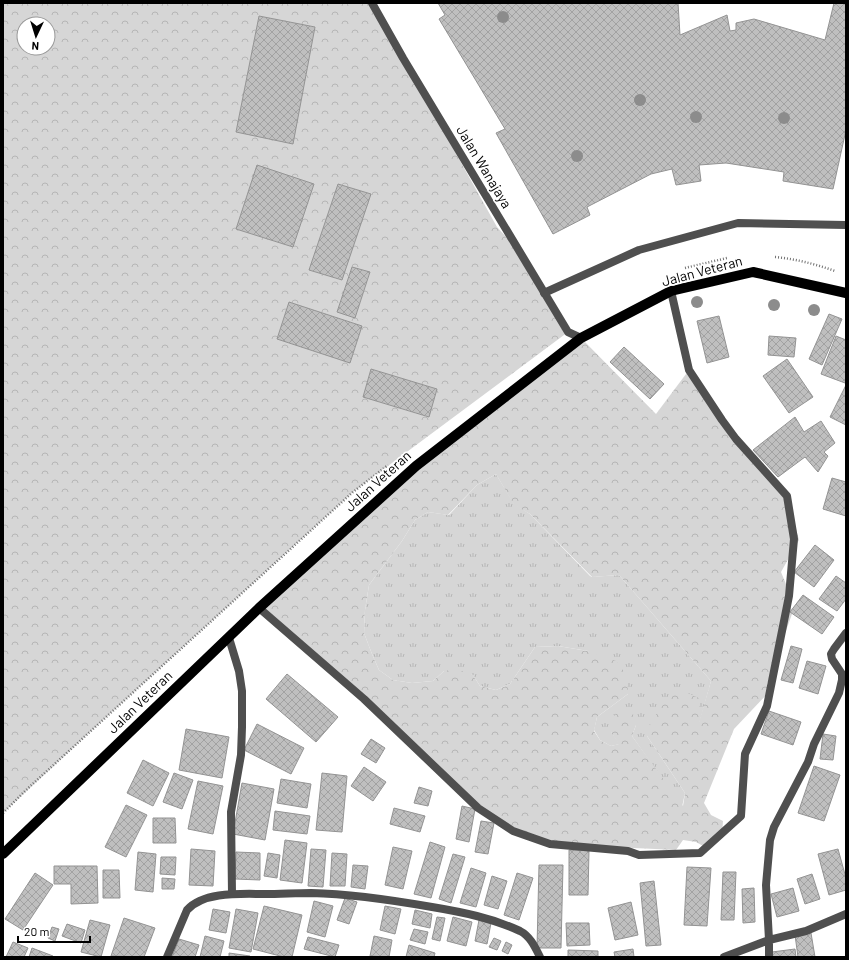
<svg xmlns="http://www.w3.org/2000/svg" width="849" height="960" font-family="Barlow,sans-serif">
	<defs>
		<pattern id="grass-tufts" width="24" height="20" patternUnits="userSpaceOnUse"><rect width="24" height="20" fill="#d6d6d6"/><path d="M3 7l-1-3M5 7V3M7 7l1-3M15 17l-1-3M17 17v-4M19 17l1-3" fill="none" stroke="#b6b6b6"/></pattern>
		<pattern id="forest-crowns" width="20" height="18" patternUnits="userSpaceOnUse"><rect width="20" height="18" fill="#d6d6d6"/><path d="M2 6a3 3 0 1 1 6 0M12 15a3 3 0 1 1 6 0" fill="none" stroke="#b6b6b6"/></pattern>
		<pattern id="building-cross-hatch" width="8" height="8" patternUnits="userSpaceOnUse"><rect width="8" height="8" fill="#bfbfbf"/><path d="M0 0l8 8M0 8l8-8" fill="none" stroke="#a2a2a2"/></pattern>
	</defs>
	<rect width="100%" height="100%" fill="#fff"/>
	<path fill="url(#grass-tufts)" d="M496,474L514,504L530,514L591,577L619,575L711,681L699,724L647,736L685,793L682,807L632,736L636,725L611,732L620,744L611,746L600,740L594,730L597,717L628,694L588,651L558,646L535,647L510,684L496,690L480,686L473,675L444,671L433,681L412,683L393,680L379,670L372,654L364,633L365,610L369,585L402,541L415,520L428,512L449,515L477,485Z"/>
	<path fill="url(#forest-crowns)" fill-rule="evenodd" d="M3,3H372L497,227L519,251L568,332L353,492L90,732L3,813ZM259,16L315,27L293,143L236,132ZM24,24H48V48H24ZM257,166L314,184L293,247L236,229ZM338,184L371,194L341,280L309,270ZM352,267L370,273L355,318L337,312ZM289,302L362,326L350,363L277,339ZM371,369L437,389L428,417L363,397Z
		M581,338L656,414L689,370L733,435L787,496L799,540L781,572L788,589L792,614L767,684L770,691L734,729L704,803L711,815L723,821L722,834L703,846L696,842L683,840L676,850L550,844L513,831L478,808L259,608L419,463ZM496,474L514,505L530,514L592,577L619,575L711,681L699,722V698L687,693L673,690L651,722L647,736L685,793L683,806L632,736L636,725L633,714L625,711L616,713C605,730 610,730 619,744L611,746L600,740L594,731L597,717L628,694L627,675L616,661L588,651L558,646L535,647L510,684L496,690L480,686L473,675L457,669L444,671L433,681L412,683L393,680L379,670L372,654L364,633L365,610L369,585L402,541L415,520L428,512L448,515L477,485Z"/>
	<path fill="url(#building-cross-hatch)" stroke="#939393" d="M438,3H678L680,35L727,15L730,31L736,30V23L754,19L825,40L834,3H846V130L833,189L783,181L784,172L726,163L699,165L701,181L676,185L672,169L651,174L587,207L590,215L553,234L496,133L505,129L439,19L445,15Z
		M259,16L315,27L293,144L236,132Z
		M257,165L314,184L293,247L236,229Z
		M338,184L371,194L342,280L309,270Z
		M352,267L370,272L355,318L337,312Z
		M289,302L362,326L350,363L277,339Z
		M829,314L842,319L822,365L809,359Z
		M719,316L729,357L707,363L697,321Z
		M769,336L796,338L794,357L768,355Z
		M836,336L846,340V379L845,383L821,374Z
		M624,347L664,384L650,399L610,362Z
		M787,359L813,397L789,413L763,376Z
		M371,369L437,389L429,417L363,397Z
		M846,385V425L830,417Z
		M795,417L804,432L821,421L835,443L824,452L828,456L818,472L805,457L778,477L753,450Z
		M832,478L846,482V516L823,509Z
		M815,545L834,560L814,587L794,572Z
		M836,576L846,583V599L837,611L819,599Z
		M803,595L834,617L822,634L790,612Z
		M791,646L802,649L793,683L781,680Z
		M807,661L826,666L818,694L799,688Z
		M287,674L338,717L316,742L266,699Z
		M769,711L801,722L793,745L761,734Z
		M257,724L304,748L291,774L244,750Z
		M186,729L229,737L222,778L179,770Z
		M823,734L836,736L833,760L820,759Z
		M371,739L385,748L376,763L361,754Z
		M143,760L169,773L153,806L127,793Z
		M814,766L840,775L824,821L798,813Z
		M364,767L386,782L373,801L351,786Z
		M174,773L193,780L182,809L163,802Z
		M322,773L347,776L342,832L316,830Z
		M281,779L311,784L307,808L277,803Z
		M198,781L223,786L213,834L188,829Z
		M242,783L274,789L265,840L233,834Z
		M419,787L432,791L428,806L414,803Z
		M126,805L147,815L126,857L105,847Z
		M462,806L475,809L469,842L456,839Z
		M394,808L425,816L420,832L390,824Z
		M275,811L310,816L307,834L273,830Z
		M153,818H175L176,843H153Z
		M481,821L494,823L488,854L475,852Z
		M285,840L307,843L302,883L280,880Z
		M430,842L445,847L431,898L414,894Z
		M393,847L412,851L403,889L385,885Z
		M191,849L215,851L213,886L189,885Z
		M311,849L326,850L323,887L308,886Z
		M838,849L846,878V890L829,895L818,854Z
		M569,850H589L588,895H569Z
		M138,852L156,854L153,892L135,890Z
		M236,852L260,853V880L235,879Z
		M268,853L280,855L277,878L264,876Z
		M332,853L347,854L345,886H330Z
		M453,854L465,857L451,903L439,899Z
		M161,857H176L175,875L160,874Z
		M353,865L368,866L365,889L351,887Z
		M539,865H563L561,948H537Z
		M54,866H97L98,903L71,904V884H54Z
		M687,867L711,868L707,926L684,925Z
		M471,868L486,873L476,907L460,903Z
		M103,870H119L120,898H103Z
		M723,872H736L734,920H721Z
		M35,873L53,885L23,930L5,919Z
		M517,873L533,878L519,920L504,915Z
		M812,874L820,899L805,904L797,879Z
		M492,876L507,881L498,909L484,905Z
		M162,878L175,879L174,889H162Z
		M654,881L661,945L646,946L640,883Z
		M754,888L755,922L743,923L742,889Z
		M793,888L799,911L777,917L771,894Z
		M345,898L357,902L349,924L337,920Z
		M314,901L333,906L325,937L307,932Z
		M631,902L638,935L615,940L608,908Z
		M264,906L302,915L292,957H284L253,949Z
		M385,906L401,909L395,934L380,930Z
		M213,909L230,912L226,933L209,930Z
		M236,909L258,913L251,952L229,948Z
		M415,910L432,914L430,928L412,924Z
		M437,917L445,918L440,941L432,939Z
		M453,917L472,922L466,946L447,941Z
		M124,918L155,928L144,957L111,956Z
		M90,920L110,925L101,957L81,952Z
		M479,920L491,923L487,944L475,941Z
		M566,923H589L590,945L567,946Z
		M67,924L85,930L81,943L62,936Z
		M52,927L59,929L55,941L48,938Z
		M414,929L428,932L425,944L410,940Z
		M811,933L815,957H798L795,935Z
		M205,936L224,941L220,957H200Z
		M374,936L392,940L389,957L370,956Z
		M308,937L339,945L335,957L304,949Z
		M494,938L501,941L497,950L489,947Z
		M179,939L199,945L195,957H172Z
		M13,942L28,948L24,957H6Z
		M506,942L512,945L508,954L502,951Z
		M409,945L435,953L434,957H406Z
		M32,948L53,956V957H29Z
		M633,949L634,957H615L614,952Z
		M795,949L796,957H773L772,952Z
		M568,950L598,951V957H568Z
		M229,953L250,956V957H229Z"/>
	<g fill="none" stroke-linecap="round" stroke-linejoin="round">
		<path stroke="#717171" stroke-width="2.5" stroke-dasharray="1 2" stroke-linecap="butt" d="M775,257C796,259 815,264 835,271
			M685,268L727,258
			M3,813L25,791L353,492L388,465"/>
		<path stroke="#4f4f4f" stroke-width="8" d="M544,293L639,250L738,223L846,225"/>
		<path stroke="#4f4f4f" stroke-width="8" d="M372,3L403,58L568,332L581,338
			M259,608L364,699L478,808L513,831L550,844L628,851L639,855L700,853L741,816L745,754L767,706L789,596L794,539L787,496L736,439L722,420L689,370L671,291
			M229,638L239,671L242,691V727L241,755L231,812L232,894
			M167,957L187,910C204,891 242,894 265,894C280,894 296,893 311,893C352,894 392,900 432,907C462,912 492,918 520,931C530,936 535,947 540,957
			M724,957L769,940L806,931L846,914
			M769,957V940L766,885L770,840L774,827L808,762L814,744L839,693L842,680V674L832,659L831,654L834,649L846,633"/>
		<path stroke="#000" stroke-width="10" d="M3,854L259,608L416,466L581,338L671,291L753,272L846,293"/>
	</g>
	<g fill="#8c8c8c">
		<circle cx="503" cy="17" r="6"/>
		<circle cx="640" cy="100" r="6"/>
		<circle cx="696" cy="117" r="6"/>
		<circle cx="784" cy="118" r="6"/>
		<circle cx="577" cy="156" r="6"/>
		<circle cx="697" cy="302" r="6"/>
		<circle cx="774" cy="305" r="6"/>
		<circle cx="814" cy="310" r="6"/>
	</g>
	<g text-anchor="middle" stroke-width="3.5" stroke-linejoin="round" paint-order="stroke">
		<g font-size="14" fill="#000" stroke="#fff">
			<text transform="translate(484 167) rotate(59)" y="5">Jalan Wanajaya</text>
			<text transform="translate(702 271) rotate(-15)" y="5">Jalan Veteran</text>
			<text transform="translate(378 481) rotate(-42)" y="5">Jalan Veteran</text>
			<text transform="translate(140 702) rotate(-44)" y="5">Jalan Veteran</text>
		</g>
	</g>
	<rect width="849" height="960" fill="none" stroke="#000000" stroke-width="8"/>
	<g transform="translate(36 36) rotate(184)"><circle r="19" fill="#ffffff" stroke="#999999"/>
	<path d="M0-3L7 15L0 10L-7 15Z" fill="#000000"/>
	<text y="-6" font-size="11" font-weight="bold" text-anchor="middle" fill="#000000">N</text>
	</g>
	<path d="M18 936v6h72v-6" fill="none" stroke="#000000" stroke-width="2"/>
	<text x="24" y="936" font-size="12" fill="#000000" stroke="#ffffff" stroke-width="3" paint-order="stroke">20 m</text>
</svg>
